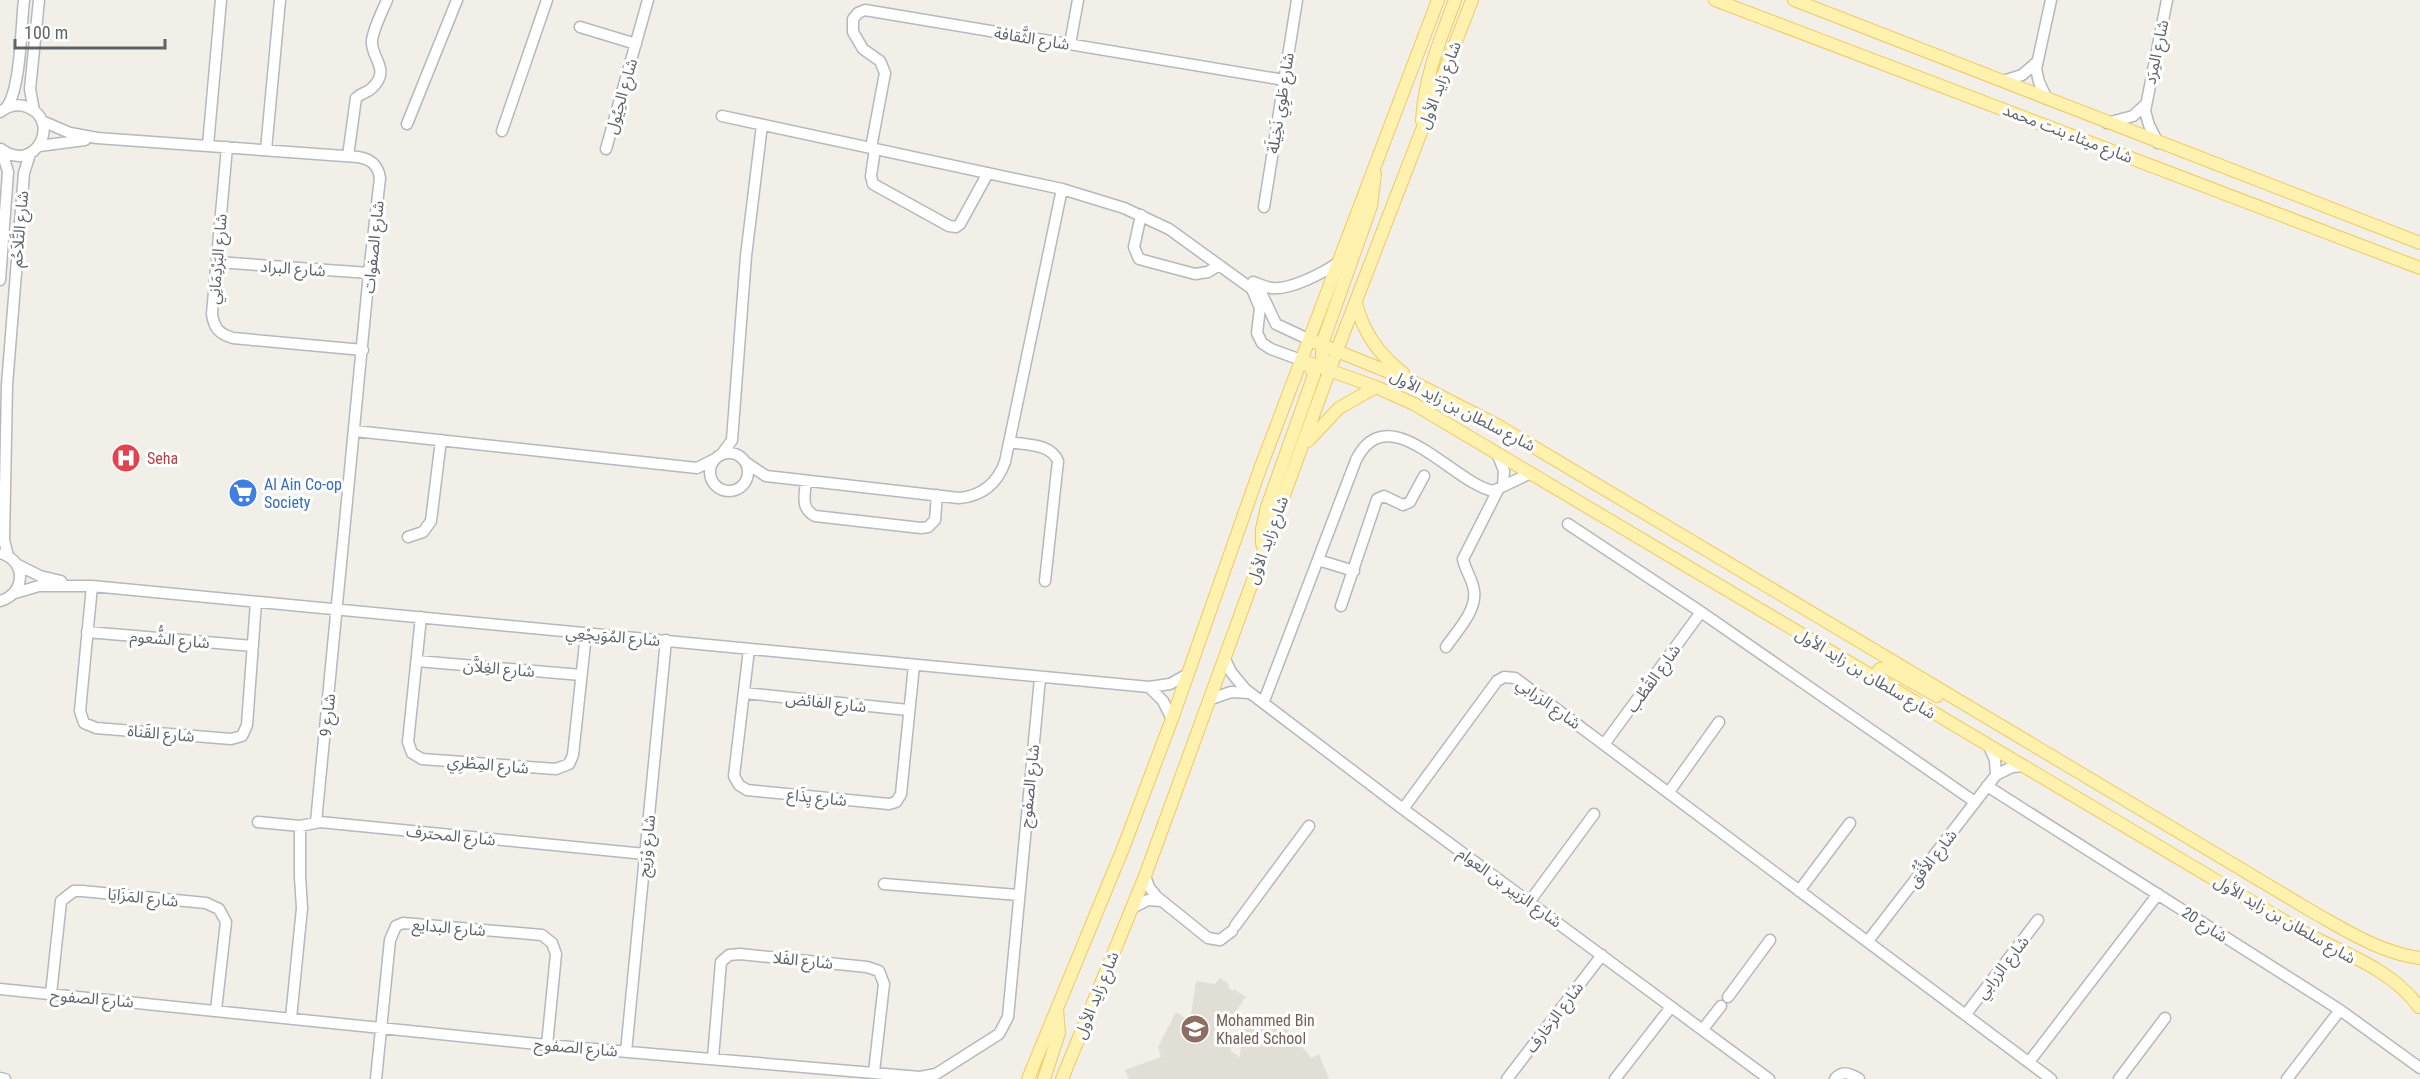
<svg xmlns="http://www.w3.org/2000/svg" width="2420" height="1079" font-family="'Roboto Condensed','Noto Sans Arabic',sans-serif">
	<rect width="100%" height="100%" fill="#f1efe8"/>
	<path fill="#e1ded6" d="M1220,978L1229,984L1228,988L1232,991L1234,989L1246,997L1219,1035L1230,1043L1231,1051L1240,1057L1243,1017L1257,1019L1262,1022L1263,1016L1275,1017L1274,1028L1281,1030L1284,1028L1296,1037L1293,1041L1305,1050L1311,1058L1319,1054L1329,1079H1129L1125,1070L1161,1057L1158,1047L1176,1012L1190,1021L1196,981L1215,984Z"/>
	<g fill="none" stroke-linecap="round" stroke-linejoin="round">
		<g stroke="#b5b8bc" stroke-width="13">
			<path id="minor" d="M580,27L636,44
				M1070,44L1078,0
				M2003,81L2022,75L2037,62
				M2047,99L2039,82L2036,69L2051,0
				M6,108C21,90 21,25 24,0
				M34,111L30,89L39,0
				M0,112C8,106 17,103 27,107C62,120 36,175 1,149
				M722,116L1062,189L1124,208L1169,229L1252,289L1260,308L1257,333L1262,343L1271,349L1301,360
				M42,121L70,133L97,138L358,157C371,159 378,165 380,178L369,273L316,822
				M2107,123L2133,116L2146,104
				M407,124L457,0
				M502,131L547,0
				M2158,143L2149,125L2145,111L2167,0
				M208,145L221,0
				M39,146L85,140
				M227,147L212,314C214,328 219,334 233,338L363,350
				M871,148L885,73L880,61L863,49L853,32V19L858,13L865,10L1284,80
				M606,149L648,0
				M875,149L871,176L873,184L949,226L956,227L960,224L988,173
				M266,150L280,0
				M348,156L356,98C361,93 367,93 372,88C392,69 370,58 372,40C374,27 382,12 387,0
				M1264,207L1297,0
				M1141,215L1134,247L1139,259L1195,274L1208,272L1219,265
				M217,262L369,273
				M0,280L8,172L2,151
				M1253,282C1259,284 1265,287 1272,288C1291,290 1323,273 1339,262
				M1260,290L1276,324L1310,340
				M355,431L697,468L715,459
				M1009,442C1026,445 1050,443 1058,461L1045,581
				M710 472a19 19 0 1 1 38 0a19 19 0 1 1-38 0Z
				M1497,453L1504,471L1503,485
				M722,454L732,440L746,256L762,125
				M745,462L766,476L959,498C982,496 997,484 1005,462L1062,189
				M806,481C805,495 800,508 815,516L921,528L928,527L935,520L937,495
				M1568,524L1701,612L1975,802
				M408,537L423,532L431,521L441,440
				M8,556L4,540L7,385L24,173L30,154
				M1318,560L1354,571
				M18,565L40,576L61,581
				M92,586L80,711L84,723L96,728L231,739L242,736L247,725L256,602
				M15,593L39,586H92L1149,687L1170,684L1188,674
				M0,601C24,595 28,563 3,554
				M1341,606L1377,499L1384,496L1403,505L1410,502L1424,476
				M421,617L408,742L412,753L422,759L556,769L569,764L573,755L586,634
				M87,632L253,646
				M1446,647C1456,632 1477,611 1474,591C1473,580 1465,570 1463,559L1498,490
				M749,649L734,776L739,785L747,790L889,804L896,802L901,794L914,665
				M1225,659L1231,672L1245,689L1403,809L1769,1079
				M417,661L581,675
				M1149,687L1163,701L1172,719
				M744,693L908,710
				M1211,699L1231,692L1249,693
				M1264,701L1356,460C1388,395 1453,483 1493,491L1531,473
				M1605,743L1701,612
				M1989,746L1995,760L1996,775
				M1987,786L2340,1010L2420,1068
				M1669,792L1719,722
				M1403,809L1497,681L1504,677L1515,678L2051,1079
				M258,822L300,826L320,822L645,854
				M1145,876L1149,887L1157,897L1208,938L1220,940L1232,931
				M884,884L1019,895
				M1799,891L1850,823
				M1530,901L1594,814
				M1132,908L1148,900L1162,901
				M1235,926L1309,826
				M1868,941L1996,775L2012,767L2024,766
				M0,989L547,1045L920,1077L936,1074L999,1034L1008,1017L1040,678
				M51,994L61,901L74,891H82L206,903L219,909L226,922L216,1010
				M1728,997L1770,940
				M1966,1014L2038,920
				M291,1018L302,908L300,877V826
				M1703,1029L1721,1006
				M626,1052L666,640
				M713,1058L721,962L729,955L740,954L867,967L879,971L884,984L874,1072
				M2029,1062L2158,894
				M0,1078L5,1079
				M376,1079L390,940L396,926L403,923L542,935L552,943L556,954L547,1045
				M1507,1079L1602,955
				M1615,1079L1671,1007
				M1835,1079C1842,1070 1850,1073 1859,1079
				M2119,1079L2165,1018
				M2287,1079L2340,1010"/>
		</g>
		<g stroke="#f2c960" stroke-width="14">
			<path id="major" d="M1715,0L2420,268
				M1794,0L2420,243
				M1422,121C1424,78 1440,40 1455,0
				M1356,303C1363,332 1379,355 1403,373
				M1310,340L1413,382L1497,425L2313,912C2347,931 2381,953 2420,958
				M1301,360L1376,387L1414,404L2303,932C2343,953 2392,969 2419,1007
				M1331,371L1322,356V344L1371,206L1375,174
				M1308,441L1339,408L1376,387
				M1262,544V529L1267,507L1314,375L1310,366L1303,364
				M1874,677L1880,669L1887,668L1937,696
				M1028,1079L1124,846L1172,719L1260,469L1438,0
				M1044,1079L1059,1033L1057,1009
				M1062,1079L1145,876L1337,350L1472,0"/>
		</g>
		<use href="#minor" stroke="#fff" stroke-width="10"/>
		<use href="#major" stroke="#fff2af" stroke-width="12"/>
	</g>
	<defs>
		<g id="hospital-disc" transform="scale(1.5)"><circle r="9.5" fill="#e0444e" stroke="#fff"/><path d="M-5-5h3v3.5h4V-5h3V5h-3V1.5h-4V5h-3Z" fill="#fff"/></g>
		<g id="supermarket-disc" transform="scale(1.5)"><circle r="9.5" fill="#3f7fe0" stroke="#fff"/><path d="M-6-5.5h2.5l.6 2H6L4.5 2H-2.5L-4.4-4H-6ZM-1.5 3.2a1.3 1.3 0 1 0 .1 0ZM3 3.2a1.3 1.3 0 1 0 .1 0Z" fill="#fff"/></g>
		<g id="school-disc" transform="scale(1.5)"><circle r="9.5" fill="#8d6e63" stroke="#fff"/><path d="M0-5L7-2L0 1L-7-2ZM-4 1L0 2.5L4 1V4Q0 6-4 4Z" fill="#fff"/></g>
	</defs>
	<g fill-rule="evenodd">
		<use href="#hospital-disc" x="126" y="458"/>
		<use href="#supermarket-disc" x="243" y="493"/>
		<use href="#school-disc" x="1195" y="1029"/>
	</g>
	<g text-anchor="middle" stroke-width="6" stroke-linejoin="round" paint-order="stroke">
		<g font-size="16" fill="#5f6368" stroke="#fff">
			<text transform="translate(1032 38) rotate(9)" y="6">شارع الثَّقافة</text>
			<text transform="translate(2156 52) rotate(-78)" y="6">شارع المِرَد</text>
			<text transform="translate(1439 85) rotate(-69)" y="6">شارع زايد الأول</text>
			<text transform="translate(621 96) rotate(-74)" y="6">شارع الحِيُول</text>
			<text transform="translate(1280 103) rotate(-81)" y="6">شارع طَوِي نَخِيلَة</text>
			<text transform="translate(2068 133) rotate(21)" y="6">شارع ميثاء بنت محمد</text>
			<text transform="translate(19 229) rotate(-85)" y="6">شارع التَّلاَحُم</text>
			<text transform="translate(373 247) rotate(-84)" y="6">شارع الصفوات</text>
			<text transform="translate(217 259) rotate(-85)" y="6">شارع البَرْدِمَانِي</text>
			<text transform="translate(293 268) rotate(4)" y="6">شارع البراد</text>
			<text transform="translate(1463 410) rotate(27)" y="6">شارع سلطان بن زايد الأول</text>
			<text transform="translate(1267 540) rotate(-70)" y="6">شارع زايد الأول</text>
			<text transform="translate(613 636) rotate(5)" y="6">شارع المُوَيجْعِي</text>
			<text transform="translate(170 639) rotate(5)" y="6">شارع الشُّعوم</text>
			<text transform="translate(499 668) rotate(5)" y="6">شارع الغِلاَّن</text>
			<text transform="translate(1866 673) rotate(31)" y="6">شارع سلطان بن زايد الأول</text>
			<text transform="translate(1653 678) rotate(-54)" y="6">شارع القُطُب</text>
			<text transform="translate(826 702) rotate(6)" y="6">شارع الفائض</text>
			<text transform="translate(1549 703) rotate(36)" y="6">شارع الزرابي</text>
			<text transform="translate(327 715) rotate(-84)" y="6">شارع 9</text>
			<text transform="translate(161 733) rotate(5)" y="6">شارع القَناة</text>
			<text transform="translate(488 764) rotate(5)" y="6">شارع المِطْرِي</text>
			<text transform="translate(1029 786) rotate(-84)" y="6">شارع الصفوح</text>
			<text transform="translate(817 797) rotate(6)" y="6">شارع يِذَاع</text>
			<text transform="translate(451 835) rotate(6)" y="6">شارع المحترف</text>
			<text transform="translate(646 846) rotate(-84)" y="6">شارع وْرَيج</text>
			<text transform="translate(1932 858) rotate(-52)" y="6">شارع الأُفُق</text>
			<text transform="translate(1510 887) rotate(36)" y="6">شارع الزبير بن العوام</text>
			<text transform="translate(143 897) rotate(6)" y="6">شارع المَزَايَا</text>
			<text transform="translate(2285 919) rotate(30)" y="6">شارع سلطان بن زايد الأول</text>
			<text transform="translate(2205 924) rotate(33)" y="6">شارع 20</text>
			<text transform="translate(449 927) rotate(5)" y="6">شارع البدايع</text>
			<text transform="translate(803 960) rotate(6)" y="6">شارع الفَلا</text>
			<text transform="translate(2002 967) rotate(-52)" y="6">شارع الزرابي</text>
			<text transform="translate(1096 995) rotate(-68)" y="6">شارع زايد الأول</text>
			<text transform="translate(92 998) rotate(5)" y="6">شارع الصفوح</text>
			<text transform="translate(1554 1017) rotate(-53)" y="6">شارع الزخارف</text>
			<text transform="translate(576 1047) rotate(5)" y="6">شارع الصفوح</text>
		</g>
		<g font-size="16" fill="#be3a42" stroke="#fff" text-anchor="start">
			<text x="147" y="464">Seha</text>
		</g>
		<g font-size="16" fill="#366cbe" stroke="#fff" text-anchor="start">
			<text x="264" y="490">Al Ain Co-op<tspan x="264" dy="18">Society</tspan></text>
		</g>
		<g font-size="16" fill="#785e54" stroke="#fff" text-anchor="start">
			<text x="1216" y="1026">Mohammed Bin<tspan x="1216" dy="18">Khaled School</tspan></text>
		</g>
	</g>
	<path d="M15 39v9h150v-9" fill="none" stroke="#5f6368" stroke-width="3"/>
	<text x="24" y="39" font-size="18" fill="#5f6368" stroke="#ffffff" stroke-width="4.5" paint-order="stroke">100 m</text>
</svg>
